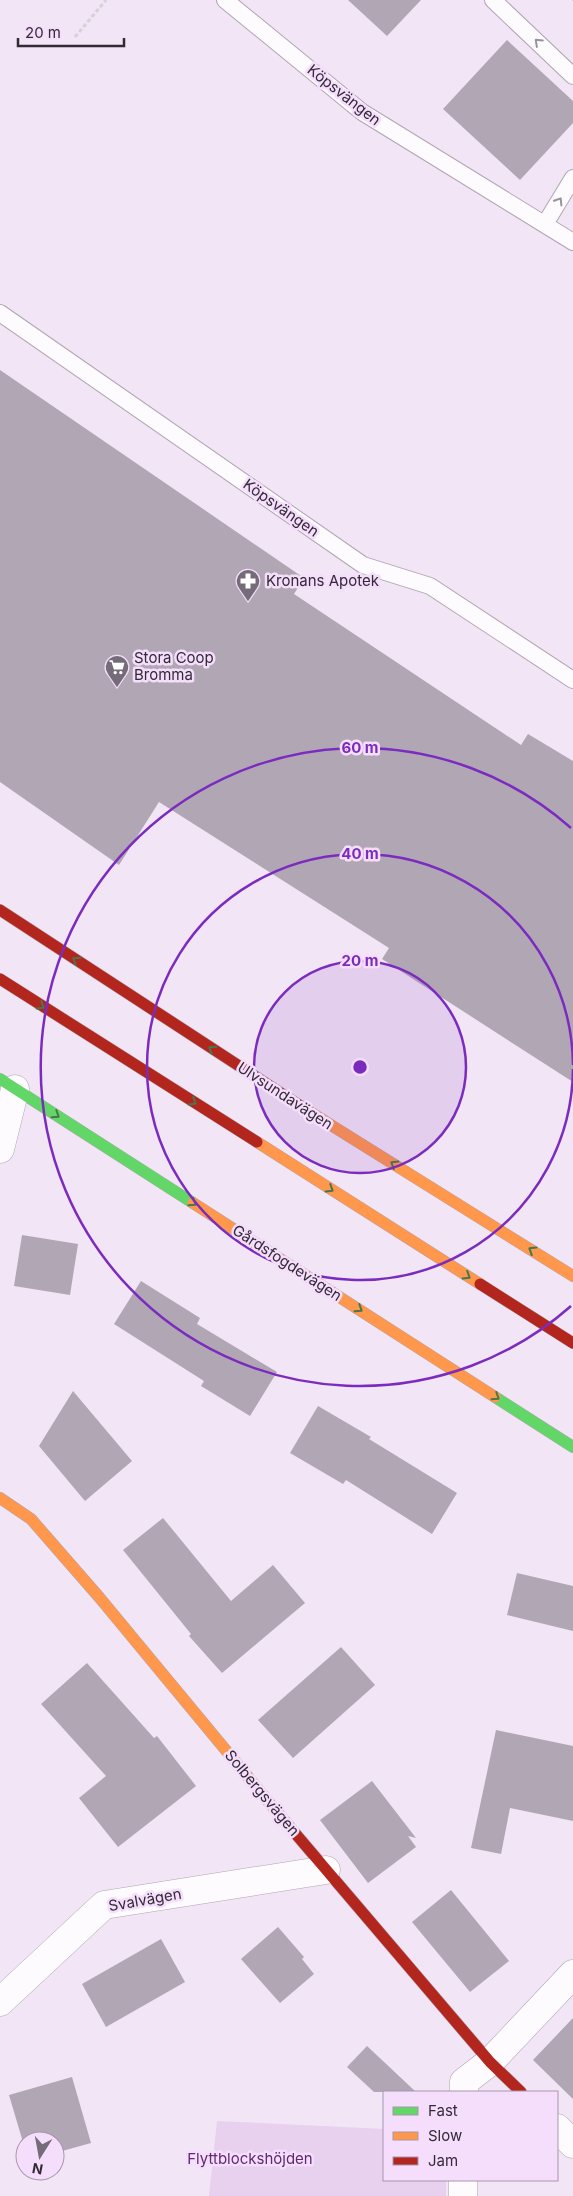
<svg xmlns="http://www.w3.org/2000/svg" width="573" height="2196" font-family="Inter,sans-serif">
	<rect width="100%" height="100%" fill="#f2e5f5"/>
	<path fill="#e8d0ef" d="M217,2121L384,2129V2180H446V2196H209Z"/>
	<path fill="#b1a7b4" d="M348,0H421L387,36Z
		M507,40L573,101V123L520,180L443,109Z
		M0,370L304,578L294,594L521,745L528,734L573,761V1082L382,959L389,948L159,802L119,865L0,782Z
		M22,1235L78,1244L70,1295L14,1286Z
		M141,1281L200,1318L197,1324L277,1372L250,1416L201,1386L204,1381L114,1324Z
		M73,1391L132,1461L85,1501L39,1446Z
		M318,1406L371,1437L369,1439L457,1493L432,1534L346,1480L343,1484L290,1453Z
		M163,1518L231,1601L273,1565L305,1603L222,1673L189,1636L191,1634L123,1550Z
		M517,1573L573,1586V1631L507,1615Z
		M341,1647L375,1685L293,1758L258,1720Z
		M87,1663L154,1738L157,1736L196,1786L118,1847L79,1798L106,1776L41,1704Z
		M496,1730L573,1746V1821L510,1808L501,1854L471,1848Z
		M372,1781L416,1838L408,1836L416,1847L368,1883L320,1820Z
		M451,1890L509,1961L470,1992L412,1922Z
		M278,1927L304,1957L302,1959L314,1974L280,2003L241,1959Z
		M161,1939L185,1982L106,2027L82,1984Z
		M573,2018V2099L533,2060Z
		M367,2046L416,2092H374L347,2067Z
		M72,2077L91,2143L55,2153V2141H25V2149L9,2095Z"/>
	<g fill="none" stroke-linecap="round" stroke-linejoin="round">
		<g stroke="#afa5b2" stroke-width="18">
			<path id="lane" d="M225,0L362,112L573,242
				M493,0L573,76
				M545,224L573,178
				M0,313L363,565L430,586L573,680"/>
		</g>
		<g stroke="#afa5b2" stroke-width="29">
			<path id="street" d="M0,1149L15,1089
				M0,2002L104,1905L326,1870
				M464,2092V2082L490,2062L573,1974
				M557,2128L573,2144
				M463,2180V2196"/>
		</g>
		<g stroke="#afa5b2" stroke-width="12">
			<path id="fast" d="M0,1079L193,1203
				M495,1397L573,1447"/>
		</g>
		<g stroke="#afa5b2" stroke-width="12">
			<path id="slow" d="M302,1107L573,1276
				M257,1142L480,1284
				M193,1203L495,1397
				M0,1498L31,1519L99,1597L277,1812"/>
		</g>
		<g stroke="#afa5b2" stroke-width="12">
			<path id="jam" d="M0,910L302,1107
				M0,979L257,1142
				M480,1284L573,1343
				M277,1812L490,2062L521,2092"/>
		</g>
		<path stroke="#d6d2d6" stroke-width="3" stroke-dasharray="4 2.5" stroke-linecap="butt" d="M75,37L106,0"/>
		<use href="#lane" stroke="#fdfbfe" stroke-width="16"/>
		<use href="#street" stroke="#fdfbfe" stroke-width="28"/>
		<use href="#fast" stroke="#63d668" stroke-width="11"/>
		<use href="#slow" stroke="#ff974d" stroke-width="11"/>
		<use href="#jam" stroke="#b3261e" stroke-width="11"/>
		<path stroke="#d5d1d6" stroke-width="1" d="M572,0L573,1"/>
	</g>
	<defs><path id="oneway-chevron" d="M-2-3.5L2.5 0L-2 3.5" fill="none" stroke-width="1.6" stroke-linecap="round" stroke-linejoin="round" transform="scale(1.25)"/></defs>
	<g stroke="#98929a">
		<use href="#oneway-chevron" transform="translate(538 42) rotate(-137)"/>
		<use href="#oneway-chevron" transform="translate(559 201) rotate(-58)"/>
	</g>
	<g stroke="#49774c">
		<use href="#oneway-chevron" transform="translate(76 960) rotate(-147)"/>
		<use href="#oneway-chevron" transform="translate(41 1006) rotate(32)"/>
		<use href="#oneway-chevron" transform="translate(212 1049) rotate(-147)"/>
		<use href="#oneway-chevron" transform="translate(193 1102) rotate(32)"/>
		<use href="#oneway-chevron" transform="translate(56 1115) rotate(33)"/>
		<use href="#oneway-chevron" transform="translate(394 1164) rotate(-148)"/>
		<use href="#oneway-chevron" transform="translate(330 1189) rotate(32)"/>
		<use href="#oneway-chevron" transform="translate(193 1203) rotate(33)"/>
		<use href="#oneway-chevron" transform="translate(532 1250) rotate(-148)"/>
		<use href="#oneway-chevron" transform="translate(467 1276) rotate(32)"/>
		<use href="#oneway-chevron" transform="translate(359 1309) rotate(33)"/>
		<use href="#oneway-chevron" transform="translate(496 1397) rotate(33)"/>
	</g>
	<circle cx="360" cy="1067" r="106" fill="#7b2cbf" fill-opacity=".12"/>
	<g fill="none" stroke="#7b2cbf" stroke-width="2.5">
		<circle cx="360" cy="1067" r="106"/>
		<path d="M573 1069A213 213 0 1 1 573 1065"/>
		<path d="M571 1306A319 319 0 1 1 571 828"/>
	</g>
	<defs>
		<g id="pharmacy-pin" transform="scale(1.25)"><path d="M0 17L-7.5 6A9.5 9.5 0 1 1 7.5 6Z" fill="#766b79" stroke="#f5defc"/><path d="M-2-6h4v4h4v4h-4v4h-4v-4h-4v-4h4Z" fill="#fff"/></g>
		<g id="supermarket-pin" transform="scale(1.25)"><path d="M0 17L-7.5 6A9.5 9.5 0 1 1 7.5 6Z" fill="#766b79" stroke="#f5defc"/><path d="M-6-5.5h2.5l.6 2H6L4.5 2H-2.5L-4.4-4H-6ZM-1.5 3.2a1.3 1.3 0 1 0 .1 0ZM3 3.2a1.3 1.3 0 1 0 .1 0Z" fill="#fff"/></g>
	</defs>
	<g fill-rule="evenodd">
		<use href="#pharmacy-pin" x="248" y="581"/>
		<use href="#supermarket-pin" x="117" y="667"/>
	</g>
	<g text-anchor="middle" stroke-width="5" stroke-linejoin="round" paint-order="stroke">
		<g font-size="15" fill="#332a36" stroke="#f5defc">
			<text transform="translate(344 95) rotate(38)" y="5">Köpsvängen</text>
			<text transform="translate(281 508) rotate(35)" y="5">Köpsvängen</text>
			<text transform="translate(285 1096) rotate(33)" y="5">Ulvsundavägen</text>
			<text transform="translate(287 1263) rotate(33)" y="5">Gårdsfogdevägen</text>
			<text transform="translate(262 1793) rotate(50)" y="5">Solbergsvägen</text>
			<text transform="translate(145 1900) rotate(-10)" y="5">Svalvägen</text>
		</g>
		<g font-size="15" fill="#332a36" stroke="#f5defc" text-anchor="start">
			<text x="266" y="586">Kronans Apotek</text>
			<text x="134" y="663">Stora Coop<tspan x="134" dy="17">Bromma</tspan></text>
		</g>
		<g font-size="15" fill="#602a71" stroke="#f5defc">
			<text x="250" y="2164">Flyttblockshöjden</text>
		</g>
	</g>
	<circle cx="360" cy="1067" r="8" fill="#7b2cbf" stroke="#f5defc" stroke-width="2.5"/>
	<g font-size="15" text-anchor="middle" font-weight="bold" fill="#7b2cbf" stroke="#f5defc" stroke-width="5" stroke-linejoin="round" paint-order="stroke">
		<text x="360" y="753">60 m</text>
		<text x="360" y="859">40 m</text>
		<text x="360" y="966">20 m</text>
	</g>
	<rect x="383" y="2091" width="175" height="90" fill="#f5defc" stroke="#a796ad"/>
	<rect x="393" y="2107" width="25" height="8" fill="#63d668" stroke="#a796ad"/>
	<text x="428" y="2116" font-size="15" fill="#332a36">Fast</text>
	<rect x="393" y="2132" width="25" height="8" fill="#ff974d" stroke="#a796ad"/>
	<text x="428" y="2141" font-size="15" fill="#332a36">Slow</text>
	<rect x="393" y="2157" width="25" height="8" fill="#b3261e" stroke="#a796ad"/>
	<text x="428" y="2166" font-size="15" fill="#332a36">Jam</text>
	<g transform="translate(40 2156) rotate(191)"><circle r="24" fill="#f5defc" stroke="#a796ad"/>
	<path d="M0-4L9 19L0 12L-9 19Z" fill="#766b79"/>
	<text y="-8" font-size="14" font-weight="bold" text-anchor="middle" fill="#332a36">N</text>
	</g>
	<path d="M18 38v8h106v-8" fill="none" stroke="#332a36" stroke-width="2.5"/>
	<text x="25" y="38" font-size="15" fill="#332a36" stroke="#f5defc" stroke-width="4" paint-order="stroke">20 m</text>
</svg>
